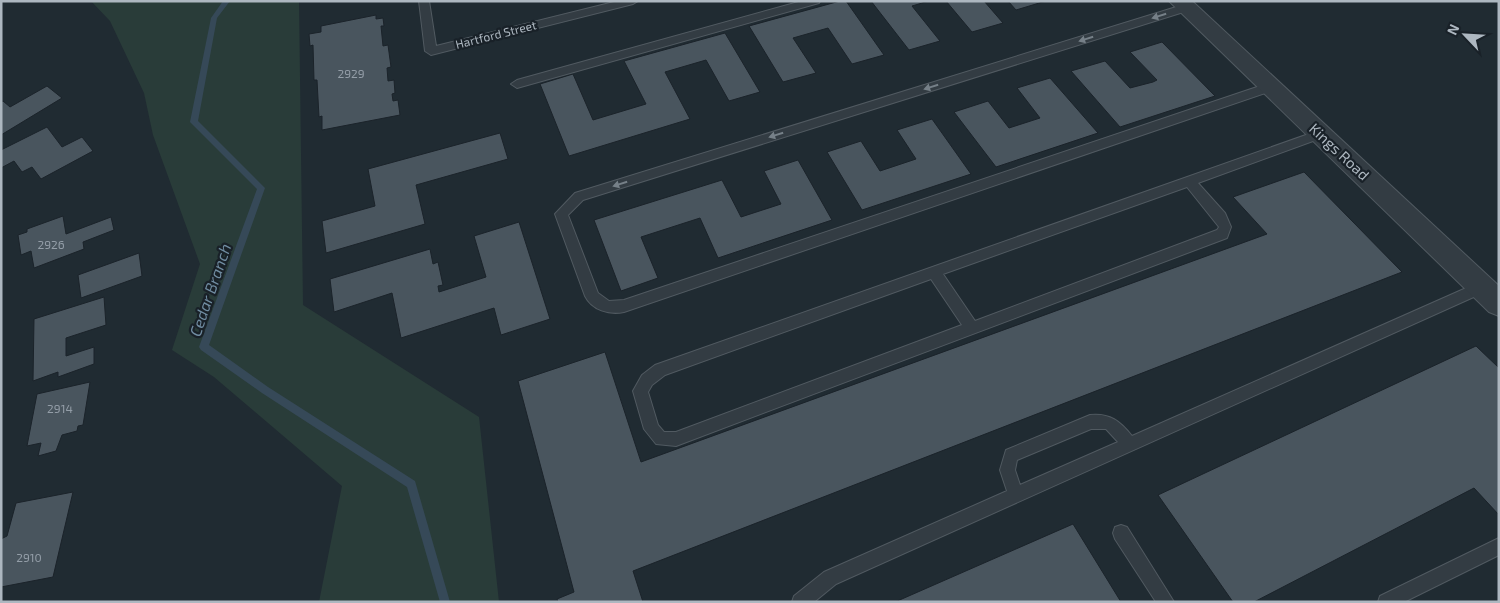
<svg xmlns="http://www.w3.org/2000/svg" width="1500" height="603" font-family="'Exo 2',sans-serif">
	<rect width="100%" height="100%" fill="#202b32"/>
	<path fill="#293c39" d="M91,1H299L303,305L479,417L499,602H319L342,486L214,377L172,350L200,264L153,135L144,93L110,21Z"/>
	<g fill="none" stroke-linecap="round" stroke-linejoin="round">
		<path fill="#364958" fill-rule="evenodd" d="M223,1H230L217,18L198,121L265,188L209,345L268,387L415,481L450,602H440L407,487L262,393L201,350L199,347L257,189L190,122L211,18Z"/>
	</g>
	<path fill="#49555e" stroke="#1b232a" d="M840,1H846L884,55L852,64L828,28L793,38L816,73L783,82L749,26Z
		M871,1H929L912,6L940,41L909,50Z
		M946,1H984L1003,23L972,32Z
		M1008,1H1046L1016,10Z
		M376,15V19L383,18L384,26H381L383,46L388,45L391,67L387,68L388,81L394,80L395,93L392,94L393,101L398,100L400,115L322,130V116L319,117L317,80H314L313,45L310,46L309,34L321,32V26Z
		M725,33L760,92L729,101L706,60L665,72L690,119L569,156L540,84L573,74L593,120L646,104L624,61Z
		M1162,42L1215,96L1120,127L1071,71L1105,61L1130,88L1153,82L1157,80L1130,52Z
		M1050,78L1098,133L996,167L954,112L988,101L1009,128L1040,118L1017,88Z
		M47,86L62,98L1,135V102L3,101L10,107Z
		M932,119L971,174L862,210L827,152L861,141L880,171L916,159L897,130Z
		M47,127L62,147L82,137L93,151L41,179L32,167L22,172L14,161L1,168V150Z
		M500,133L508,159L416,185L425,224L326,253L322,221L375,206L368,169Z
		M798,160L832,220L718,258L700,218L641,237L658,278L621,291L594,220L722,180L741,217L781,204L764,171Z
		M1304,172L1402,272L633,571L643,602H558L557,599L574,592L518,381L605,352L641,462L1267,234L1233,197Z
		M63,216L66,234L111,217L114,230L83,242L84,249L34,268L31,251L21,255L18,235L27,232V229Z
		M519,222L550,319L501,335L494,308L401,338L392,293L334,312L330,279L430,249L433,264L438,262L443,285L438,286L439,292L486,277L474,236Z
		M139,253L142,276L81,298L78,275Z
		M104,297L106,325L66,338V356L94,347V364L58,377V372L33,381L34,319Z
		M1476,346L1499,368V515L1474,488L1254,602H1233L1158,495Z
		M90,382L83,425L78,426L77,431L62,435L56,451L38,456L41,443L27,446L37,394Z
		M73,492L53,577L1,587V539L7,536L16,503Z
		M1073,524L1121,602H895Z"/>
	<g fill="none" stroke-linecap="round" stroke-linejoin="round">
		<g stroke="#515a61" stroke-width="2">
			<path id="service" d="M419,1H429L436,46L618,1H638L633,4L431,55L425,51Z
				M802,1H820L819,3L517,88L511,84L517,80Z
				M1186,4L1190,6V10L583,200L568,215L598,293L609,301L624,300L1266,84H1274V90L624,312C609,315 592,310 585,296L555,214L575,193Z
				M1320,130L1326,134L1324,137L1198,183L1225,213L1231,227L1227,238L676,446L656,444L644,429L633,391L642,375L655,365ZM1187,187L1219,227L1217,230L975,321L943,274ZM931,279L962,325L676,432H664L658,425L648,392L652,385L665,375Z
				M1482,281L1487,283L1489,287L1487,291L836,584L814,602H792L794,596L824,572L1007,491L1000,470L1006,450L1090,415C1110,413 1120,421 1132,436ZM1091,429H1106L1118,442L1020,485L1015,470L1017,460Z
				M1121,525L1127,527L1174,602H1156L1115,539L1113,533L1115,527Z
				M1499,538V555L1404,602H1378L1380,596Z"/>
		</g>
		<g stroke="#515a61" stroke-width="2">
			<path id="tertiary" d="M1169,1H1192L1499,286V316L1489,312Z"/>
		</g>
		<use href="#service" fill="#333c43" fill-rule="evenodd"/>
		<use href="#tertiary" fill="#333c43" fill-rule="evenodd"/>
	</g>
	<defs><path id="oneway-solid" d="M-6-.8H1V-3.2L6.5 0L1 3.2V.8H-6Z" transform="scale(1.25)"/></defs>
	<g fill="#768088">
		<use href="#oneway-solid" transform="translate(1159 16) rotate(163)"/>
		<use href="#oneway-solid" transform="translate(1086 39) rotate(163)"/>
		<use href="#oneway-solid" transform="translate(931 87) rotate(163)"/>
		<use href="#oneway-solid" transform="translate(776 135) rotate(163)"/>
		<use href="#oneway-solid" transform="translate(620 184) rotate(163)"/>
	</g>
	<g text-anchor="middle" stroke-width="4.5" stroke-linejoin="round" paint-order="stroke">
		<g font-size="12" fill="#adb7c0" stroke="#192128">
			<text transform="translate(496 35) rotate(-14)" y="4">Hartford Street</text>
		</g>
		<g font-size="12" fill="#949ea8">
			<text x="351" y="78">2929</text>
			<text x="51" y="249">2926</text>
			<text x="60" y="413">2914</text>
			<text x="29" y="562">2910</text>
		</g>
		<g font-size="15" fill="#adb7c0" stroke="#192128">
			<text transform="translate(1339 152) rotate(43)" y="5">Kings Road</text>
		</g>
		<g font-size="16" font-style="italic" fill="#708ca1" stroke="#192128">
			<text transform="translate(210 290) rotate(-71)" y="6">Cedar Branch</text>
		</g>
	</g>
	<rect width="1500" height="603" fill="none" stroke="#adb7c0" stroke-width="5"/>
	<g transform="translate(1465 35) rotate(295)" stroke="#192128" stroke-width="4" paint-order="stroke">
	<path d="M0-4L9 19L0 12L-9 19Z" fill="#adb7c0"/>
	<text y="-8" font-size="14" font-weight="bold" text-anchor="middle" fill="#adb7c0">N</text>
	</g>
</svg>
